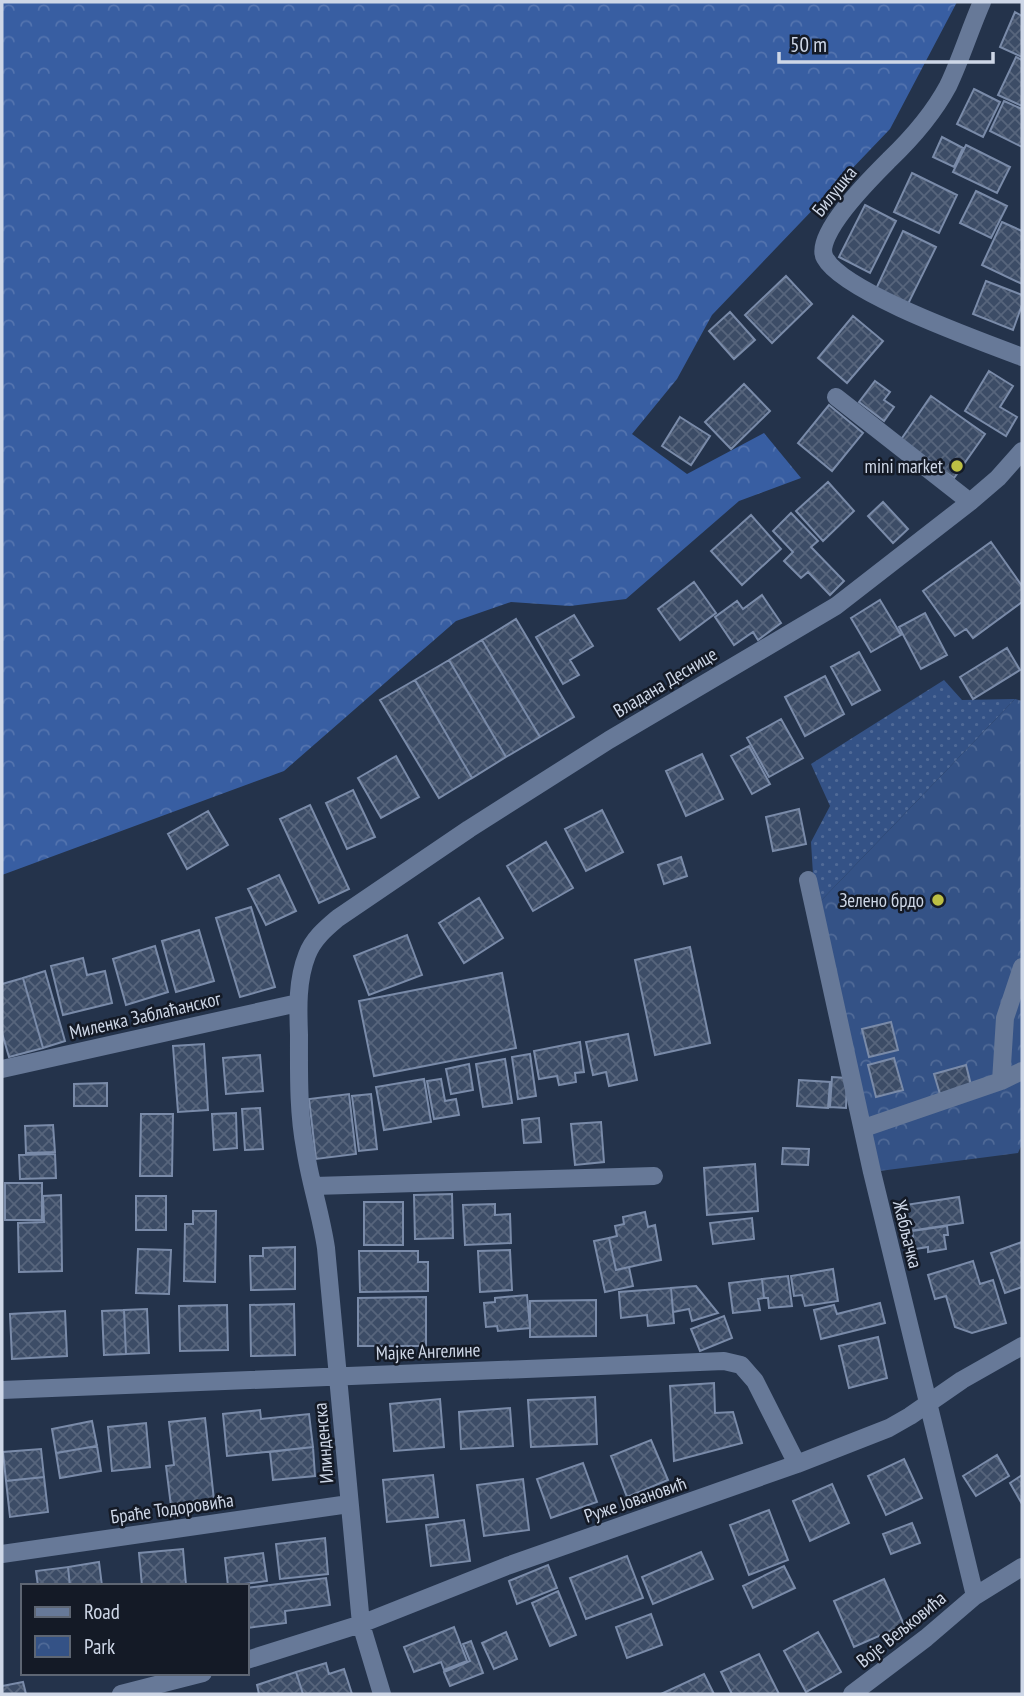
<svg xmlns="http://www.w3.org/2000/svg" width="1024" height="1696" font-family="'PT Sans Narrow',sans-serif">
	<defs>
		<pattern id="grass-dots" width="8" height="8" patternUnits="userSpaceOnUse" patternTransform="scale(1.75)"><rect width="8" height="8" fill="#345286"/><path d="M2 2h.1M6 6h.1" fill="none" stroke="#506a97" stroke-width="1.8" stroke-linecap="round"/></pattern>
		<pattern id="forest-crowns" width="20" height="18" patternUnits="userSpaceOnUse" patternTransform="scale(1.75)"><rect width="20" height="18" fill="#385ea2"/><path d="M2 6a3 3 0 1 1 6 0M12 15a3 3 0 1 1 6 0" fill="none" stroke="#5474af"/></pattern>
		<pattern id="park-crowns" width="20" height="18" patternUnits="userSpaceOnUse" patternTransform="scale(1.75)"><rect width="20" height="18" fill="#345286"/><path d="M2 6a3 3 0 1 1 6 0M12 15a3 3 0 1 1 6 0" fill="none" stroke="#506a97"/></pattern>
		<pattern id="building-cross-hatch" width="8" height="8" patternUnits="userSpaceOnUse" patternTransform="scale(1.75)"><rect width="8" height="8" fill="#3c4c66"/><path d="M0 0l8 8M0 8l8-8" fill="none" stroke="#57657c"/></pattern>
	</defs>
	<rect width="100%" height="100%" fill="#24334b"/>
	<path fill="url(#grass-dots)" d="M944,680L962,700L1015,699L815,907L811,842L830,806L811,764Z"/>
	<path fill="url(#forest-crowns)" d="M2,2H957L890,129L712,315L677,379L632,434L687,474L764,433L801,478L739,501L626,599L570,606L511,602L456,621L284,771L2,875Z"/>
	<path fill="url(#park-crowns)" d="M1015,699L1022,701V1144L1018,1153L872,1172L815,907Z"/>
	<path fill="url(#building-cross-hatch)" stroke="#7a8ba9" stroke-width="2" d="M1015,12L1022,16V57L1000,47Z
		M1016,57L1022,60V106L998,95Z
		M974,89L1000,102L983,137L957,124Z
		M1004,101L1022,109V147L990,131Z
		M942,137L963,148L954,167L933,157Z
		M966,145L1010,167L997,193L953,172Z
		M912,173L957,195L939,233L894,212Z
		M976,191L1007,206L991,238L960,223Z
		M865,205L896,221L870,273L839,257Z
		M1002,222L1022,231V284L982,265Z
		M903,231L936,247L908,304L876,289Z
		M786,276L812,304L772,343L745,315Z
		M986,281L1022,295V305L1013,330L973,314Z
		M730,312L755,340L734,359L709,331Z
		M853,316L883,341L847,383L818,358Z
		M989,371L1013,386L1000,407L1017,417L1006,436L965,411Z
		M875,381L890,392L884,400L894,407L884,421L859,402Z
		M744,384L770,411L731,449L705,422Z
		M931,396L985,434L954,478L900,441Z
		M829,405L863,433L832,471L798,443Z
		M680,417L710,436L691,465L662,446Z
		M828,482L854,511L823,541L796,511Z
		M883,502L908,529L893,543L868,516Z
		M791,513L818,541L811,547L844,581L830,595L808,572L801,578L784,561L793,552L773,531Z
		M751,515L781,549L742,585L711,551Z
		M991,542L1022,586V602L973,638L966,629L955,636L923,591Z
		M694,582L716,613L680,640L658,609Z
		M762,595L781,623L758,640L753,632L734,645L715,617L737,601L743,609Z
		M880,600L901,635L871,652L851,618Z
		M925,613L947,655L921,669L899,627Z
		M574,615L593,646L570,660L579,675L563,684L536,637Z
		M516,619L574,717L540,737L482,640Z
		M482,640L540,737L506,757L449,660Z
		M1007,648L1020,670L973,699L960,677Z
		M859,652L880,690L852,705L831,667Z
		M449,660L506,757L472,778L415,680Z
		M825,676L844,714L805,736L785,697Z
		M415,680L472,778L439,798L380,700Z
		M781,719L803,758L769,777L747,738Z
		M749,746L770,784L752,794L731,756Z
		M702,754L723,799L686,816L666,771Z
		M396,756L419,797L381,818L358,778Z
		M353,790L375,837L347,849L326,803Z
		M310,805L349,889L319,903L280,819Z
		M799,809L806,844L773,851L766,817Z
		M602,810L623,852L586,871L565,829Z
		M208,811L228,845L187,869L168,834Z
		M546,842L573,888L533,911L507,866Z
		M681,857L687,876L664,884L658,865Z
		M279,875L296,911L266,925L248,889Z
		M479,898L503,938L464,963L439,923Z
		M251,907L275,987L240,997L216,918Z
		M199,930L214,981L176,992L162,941Z
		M407,935L422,975L369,995L354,956Z
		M155,946L168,992L126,1005L113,959Z
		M690,947L710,1043L655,1055L635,960Z
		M83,958L87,975L105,971L112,1003L63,1015L51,966Z
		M45,971L65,1041L43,1048L23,978Z
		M502,973L516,1048L374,1076L359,1001Z
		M23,978L43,1048L9,1057L2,1033V984Z
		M891,1022L898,1050L869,1057L862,1029Z
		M628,1034L637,1080L609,1086L606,1072L593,1075L586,1042Z
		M580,1042L584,1072L575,1073L576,1082L559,1085L557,1076L539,1079L534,1051Z
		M204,1044L208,1110L178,1112L173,1046Z
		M530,1054L536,1096L518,1099L512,1057Z
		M260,1055L263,1091L226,1094L223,1058Z
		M894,1058L903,1090L876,1097L868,1065Z
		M505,1059L512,1103L483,1107L476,1064Z
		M469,1064L473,1090L451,1094L446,1069Z
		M966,1065L971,1085L940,1094L934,1074Z
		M832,1077L847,1078L846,1108L830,1107Z
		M424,1079L431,1122L384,1130L376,1087Z
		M441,1079L445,1101L456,1099L459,1115L434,1119L427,1081Z
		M799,1080L830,1082L828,1108L797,1106Z
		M107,1083V1106H74V1084Z
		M349,1094L356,1154L316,1159L309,1099Z
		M371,1094L377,1149L359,1151L352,1096Z
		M260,1108L263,1149L245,1150L242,1109Z
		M236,1113L237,1148L214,1150L212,1114Z
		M141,1114H173L172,1176H140Z
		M539,1118L541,1142L524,1143L522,1120Z
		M601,1122L604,1162L575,1165L571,1124Z
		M53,1125L55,1152L26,1153L25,1126Z
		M783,1148L809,1149L808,1165L782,1164Z
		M55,1154L56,1178L20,1179L19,1155Z
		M755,1164L758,1211L707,1215L704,1168Z
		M5,1183H42V1220H5Z
		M452,1194L453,1238L415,1239L414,1195Z
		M61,1195L62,1271L19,1272L18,1223L44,1222L43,1196Z
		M136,1196H166V1230H136Z
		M959,1197L963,1223L909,1231L905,1205Z
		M364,1202H403V1245H364Z
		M495,1204V1215L510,1214L511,1243L465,1245L463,1205Z
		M193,1211H216L215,1282L184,1281L185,1224H193Z
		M645,1212L648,1227L655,1225L661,1260L616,1270L609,1238L617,1236L615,1226L624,1224L623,1217Z
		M752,1218L754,1239L713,1244L710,1223Z
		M947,1226L948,1235H944L946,1249L928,1252V1247L915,1249L912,1231Z
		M609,1238L616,1270L629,1267L633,1286L605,1292L594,1241Z
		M1022,1242V1287L1005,1293L991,1253Z
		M295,1247V1289L251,1290L250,1256H263V1248Z
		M138,1249L171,1250L169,1294L136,1293Z
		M510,1250L512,1290L480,1292L478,1251Z
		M359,1251H418V1262H428V1291L360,1292Z
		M973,1261L980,1284L993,1280L1006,1323L972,1333L955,1327L946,1296L935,1299L928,1275Z
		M833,1269L838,1301L805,1306L802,1295L794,1296L791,1276Z
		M788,1276L792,1306L769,1308L768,1298H764L762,1279Z
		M762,1279L764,1298L758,1299L760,1310L733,1313L729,1283Z
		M696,1286L718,1313L692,1321L689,1309L673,1312L671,1288Z
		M671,1288L674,1323L648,1326L647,1315L621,1318L619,1292Z
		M527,1295L530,1328L498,1331L497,1326L486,1327L484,1303L495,1302V1298Z
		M426,1297V1346H358V1298Z
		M596,1300V1336L530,1337V1301Z
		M880,1303L885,1323L821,1339L814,1310L834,1305L837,1314Z
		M294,1304L295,1355L251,1356L250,1305Z
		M227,1305L228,1350L180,1351L179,1306Z
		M147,1309L149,1353L126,1354L124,1310Z
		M124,1310L126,1354L104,1355L102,1311Z
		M65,1311L67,1356L12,1359L10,1314Z
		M724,1316L732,1338L700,1351L691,1329Z
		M878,1337L887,1378L849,1388L839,1346Z
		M714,1383L715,1413L733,1412L742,1443L674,1461L670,1386Z
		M595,1397L597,1444L531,1447L528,1400Z
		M440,1399L444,1447L394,1451L390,1404Z
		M510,1408L513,1446L461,1449L459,1412Z
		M260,1410L261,1419L309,1414L313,1447L227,1456L223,1414Z
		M205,1418L215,1509L172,1514L166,1466L174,1465L169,1422Z
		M92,1421L97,1446L56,1453L52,1429Z
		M146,1423L150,1467L112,1471L108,1427Z
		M651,1440L668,1480L627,1497L611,1456Z
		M97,1446L101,1471L60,1478L56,1453Z
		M313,1447L315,1476L273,1480L270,1452Z
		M41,1449L44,1477L6,1481L3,1452Z
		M997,1455L1009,1476L976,1496L963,1476Z
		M904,1459L922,1498L886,1515L868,1476Z
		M583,1463L597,1502L551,1518L537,1479Z
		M433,1475L438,1517L387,1522L383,1480Z
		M1022,1475V1504L1010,1483Z
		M44,1477L48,1512L10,1517L6,1481Z
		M523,1479L529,1530L484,1536L477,1485Z
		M832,1484L849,1523L810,1541L793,1501Z
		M769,1510L788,1560L749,1575L730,1525Z
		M464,1520L470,1561L431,1566L426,1525Z
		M912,1523L920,1543L891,1554L883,1534Z
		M325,1538L328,1574L280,1579L276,1544Z
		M183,1549L186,1585L142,1586L139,1553Z
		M701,1552L713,1579L653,1604L642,1577Z
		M263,1553L267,1581L228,1586L225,1558Z
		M627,1556L643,1598L586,1619L570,1578Z
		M99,1562L102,1586H70L68,1567Z
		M548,1565L557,1588L517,1604L509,1581Z
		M784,1566L795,1588L753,1608L743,1586Z
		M68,1567L70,1586H38L36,1571Z
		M326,1578L330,1605L285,1611L286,1623L247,1628V1588Z
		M884,1579L904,1625L854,1647L834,1601Z
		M558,1591L576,1635L550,1646L532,1603Z
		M651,1614L662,1645L627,1658L616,1627Z
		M454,1627L467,1661L444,1670L441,1662L414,1672L404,1647Z
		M506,1632L517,1659L494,1669L482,1643Z
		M818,1632L841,1672L806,1692L784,1651Z
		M471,1641L483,1673L450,1686L444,1672L470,1661L463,1644Z
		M759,1654L779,1694H732L721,1672Z
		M326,1663L329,1674L344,1669L352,1694H303L296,1672Z
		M296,1672L303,1694H259L257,1685Z
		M704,1674L714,1694H661Z
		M23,1682L26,1694H2V1686Z"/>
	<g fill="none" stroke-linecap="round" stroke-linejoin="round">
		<path stroke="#677998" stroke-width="18" d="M982,2C970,29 961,59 948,86C933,114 912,138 889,160C873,176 812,236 825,258C844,293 981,341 1022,357
			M836,397L970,502
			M808,880L872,1172L975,1596
			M2,1069L298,1003
			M1001,1081L1005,1018L1022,967
			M864,1128L1001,1081L1022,1071
			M314,1186L654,1176
			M2,1390L724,1361L741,1365L755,1381L797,1464
			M2,1554L349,1504
			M247,1660L361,1624L507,1566L797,1464L889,1428L910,1416L962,1380L1022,1346
			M121,1694L203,1673
			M382,1694L361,1624L326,1248C321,1214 310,1182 305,1148C298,1111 299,1072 299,1035C298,1009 297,980 307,955C313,939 325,929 338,918L469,829L609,740L836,606L970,502L998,478L1022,451
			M852,1694L926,1638L975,1596L1022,1567"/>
	</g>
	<g fill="#bcbf44" stroke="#141a26" stroke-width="2.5">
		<circle cx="957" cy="466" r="7"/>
		<circle cx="938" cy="900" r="7"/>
	</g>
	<g text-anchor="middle" stroke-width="5" stroke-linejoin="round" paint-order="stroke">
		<g font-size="19" fill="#ced7e7" stroke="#141a26">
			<text transform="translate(834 191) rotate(-51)" y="7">Билушка</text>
			<text transform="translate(665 682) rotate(-31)" y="7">Владана Деснице</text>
			<text transform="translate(145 1015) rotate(-13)" y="7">Миленка Заблаћанског</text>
			<text transform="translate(908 1234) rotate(76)" y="7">Жабљачка</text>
			<text transform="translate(428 1351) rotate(-2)" y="7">Мајке Ангелине</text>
			<text transform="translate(323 1443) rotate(-95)" y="7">Илинденска</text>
			<text transform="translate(635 1499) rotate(-19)" y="7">Руже Јовановић</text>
			<text transform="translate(172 1508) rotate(-8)" y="7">Браће Тодоровића</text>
			<text transform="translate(901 1629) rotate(-39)" y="7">Воје Вељковића</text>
		</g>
		<g font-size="19" fill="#ced7e7" stroke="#141a26" text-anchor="end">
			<text x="943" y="473">mini market</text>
			<text x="924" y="907">Зелено брдо</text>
		</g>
	</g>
	<rect width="1024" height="1696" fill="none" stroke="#ced7e7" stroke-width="7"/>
	<rect x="21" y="1584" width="228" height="91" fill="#141a26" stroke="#5e6673" stroke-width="2"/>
	<rect x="35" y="1607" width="35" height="10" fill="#677998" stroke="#5e6673" stroke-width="2"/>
	<text x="84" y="1619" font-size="21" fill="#ced7e7">Road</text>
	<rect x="35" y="1636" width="35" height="21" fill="url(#park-crowns)" stroke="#5e6673" stroke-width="2"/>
	<text x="84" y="1654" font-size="21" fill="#ced7e7">Park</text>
	<path d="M779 52v10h214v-10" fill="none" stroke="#ced7e7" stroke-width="3.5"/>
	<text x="790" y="52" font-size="21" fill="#ced7e7" stroke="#141a26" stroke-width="5" paint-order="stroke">50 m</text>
</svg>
